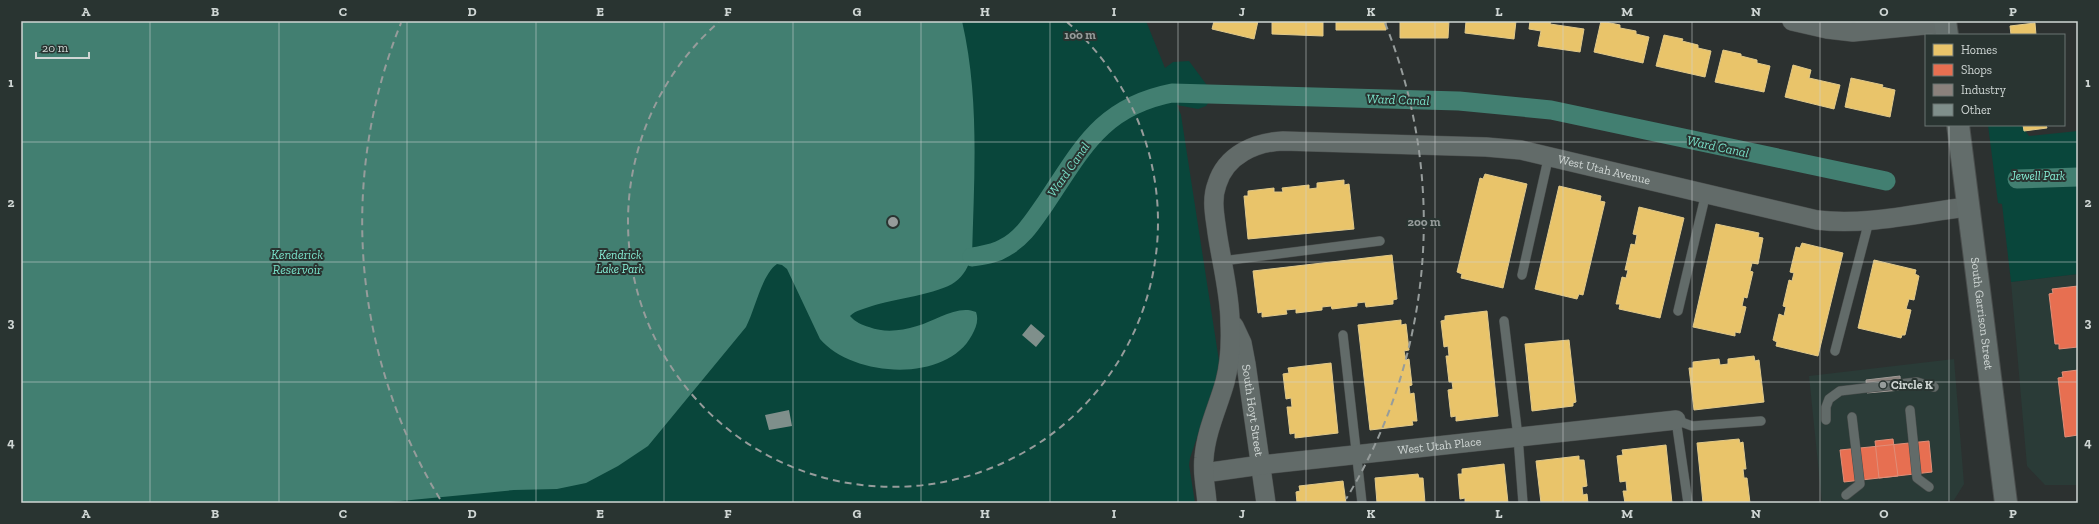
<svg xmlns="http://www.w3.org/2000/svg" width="2099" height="524" font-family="'Zilla Slab',serif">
	<rect width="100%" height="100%" fill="#2c3130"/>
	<path fill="#2a3b37" d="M2078,274V485H2045L2027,466L2011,282Z
		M1954,359L1964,484L1954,500L1916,503H1822L1809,376Z"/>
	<path fill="#09463b" d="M21,21H1146L1165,68L1173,62L1189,61L1209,88L1211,99L1206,106L1198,109L1177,105L1181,115L1219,361L1218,375L1190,458L1189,465L1195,503H21Z
		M1988,125H2021L2029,136L2078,131V274L2011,282L2002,204L1998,203Z"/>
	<path fill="#427f71" d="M21,21H962C980,99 974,178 972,257C968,266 964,276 955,282C939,294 893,299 872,306C864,309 856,310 850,316C855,322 862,325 869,327C885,333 900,331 917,326C935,321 958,304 976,312C979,320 976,328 972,335C946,384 852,377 820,339L787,269L782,265L777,264C762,274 755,310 746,327L648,446L618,466L586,483L557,489L514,490L380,503H21Z"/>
	<path fill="#e9c46a" stroke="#e1c98a" d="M1214,21H1258L1254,39L1212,29Z
		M1272,21H1323V36L1272,34Z
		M1336,21H1386V30H1336Z
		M1400,21H1449L1448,38H1400Z
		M1466,21H1516L1514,39L1465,33Z
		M1530,21H1551L1550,24L1584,29L1580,52L1538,46L1541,31L1529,29Z
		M1601,21L1620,25V28L1636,31V34L1649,37L1643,63L1594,52Z
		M2035,23L2036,35H2011L2010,26Z
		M1664,35L1683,39L1682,41L1698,45V48L1711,51L1705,77L1656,66Z
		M1723,50L1741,54V56L1757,60V63L1770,66L1764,92L1715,82Z
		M1793,65L1811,70L1809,78L1840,85L1834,109L1785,97Z
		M1851,78L1883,85L1882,87L1895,90L1890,117L1845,107Z
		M2023,125H2046L2047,128L2024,131Z
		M1485,174L1527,184L1503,288L1461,278L1462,274L1457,272L1480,178L1483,179Z
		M1344,180V185L1349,184L1354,229L1248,239L1244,196H1248V191L1274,188V192H1283L1282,188L1309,185V189L1317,188V183Z
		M1559,186L1601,196L1600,201L1605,202L1583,295L1579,294L1577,299L1535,289Z
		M1639,207L1684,218L1660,318L1619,309L1620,304H1616L1622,277L1626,278L1628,270H1625L1631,244L1635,245L1637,235L1633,234Z
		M1716,224L1759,233L1758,237L1763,238L1758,264L1752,263L1750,271L1753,272L1747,298L1744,297L1742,306L1746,307L1740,333L1735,332V336L1693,327Z
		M1802,243L1843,253L1818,356L1776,346L1777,342L1773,340L1779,314L1784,316L1786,307L1783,306L1789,280L1792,281L1794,273L1790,272L1796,247L1800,248Z
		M1392,255L1397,299L1393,300V304L1366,307L1365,302L1357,303V306L1332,309L1331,306L1322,307V310L1296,313V309L1286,310L1287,314L1262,317V312L1258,313L1253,271Z
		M1874,260L1916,270L1915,274L1919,276L1914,300L1909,299L1906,309L1911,310L1905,335H1902L1901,338L1858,328Z
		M1487,311L1498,416L1456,421V416L1451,417L1448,390L1453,389L1452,382H1449L1446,356H1449L1448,346L1444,347L1441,321L1445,320V316Z
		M1401,320V325L1406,324L1409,350L1404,351L1406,360L1409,359L1412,385L1409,386L1410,394L1414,393L1417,421H1412L1413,425L1370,430L1358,325Z
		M1569,340L1576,402L1573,403V406L1532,411L1525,344Z
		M1754,356L1755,361L1759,360L1764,402L1694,410L1689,368H1693V362L1719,359L1720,365L1728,364V359Z
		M1331,363L1338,433L1295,438V433L1290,434L1287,407H1292L1291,398L1286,399L1283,374L1289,373L1288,368Z
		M1739,439L1740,443L1743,442L1746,469H1743L1744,478H1747L1750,503H1703L1697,443Z
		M1666,445L1672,503H1625L1623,491H1627L1626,481L1620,482L1617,456L1623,455L1622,450Z
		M1579,456V460H1584L1587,486L1582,487L1583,495L1587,494L1588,503H1541L1536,461Z
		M1504,464L1508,503H1465V498L1460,499L1458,474H1462V469Z
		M1418,474L1419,478H1423L1425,503H1377L1375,478Z
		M1343,481L1346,503H1297L1296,492L1300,491L1299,486Z"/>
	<path fill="#e76f51" stroke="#e08e78" d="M2078,286V347L2059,349V344H2055L2049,294L2053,293L2052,289Z
		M2078,370V435L2065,437L2058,378L2063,377L2062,372Z
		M1893,439L1898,476L1879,478L1875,441Z
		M1929,441L1932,472L1844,482L1840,450Z"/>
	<path fill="#8a817c" stroke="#9f9a96" d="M1900,376L1901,390L1867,393L1866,380Z"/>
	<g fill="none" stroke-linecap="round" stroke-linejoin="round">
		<path stroke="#427f71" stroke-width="19" d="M2017,179L2078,177
			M972,257C983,255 995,254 1004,248C1023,238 1033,221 1045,204C1082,149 1101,107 1172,93L1459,101L1551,110L1886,181"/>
	</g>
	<path fill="#7f8f8b" d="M1031,324L1045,336L1036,347L1022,335Z
		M789,410L792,426L769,430L765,415Z"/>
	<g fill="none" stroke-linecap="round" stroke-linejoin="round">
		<g stroke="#4a4e4d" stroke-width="10">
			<path id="lane" d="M1222,261L1380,241
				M1522,275L1549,155
				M1678,311L1706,193
				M1504,321L1518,437L1523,503
				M1343,335L1362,503
				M1835,351L1869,221
				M1910,410L1917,478L1929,487
				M1826,420V407L1829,399L1840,391L1917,382L1934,387
				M1846,495L1860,484L1852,417
				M1688,503L1676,420L1692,426L1761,421"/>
		</g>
		<g stroke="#4a4e4d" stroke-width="20">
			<g id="street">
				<path d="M1792,21L1827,29L1853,32L1946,23"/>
				<path id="s1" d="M1234,326L1242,343L1246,364L1266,503"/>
				<path id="s2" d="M1204,473L1261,465L1676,420"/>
				<path id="s3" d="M1207,503C1206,488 1202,473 1204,458C1206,431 1218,407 1225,382C1230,363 1231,342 1230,322C1230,294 1221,260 1217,232C1215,216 1211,200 1217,184C1226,155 1255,142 1283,141L1486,147L1521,150L1817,220C1867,226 1917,213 1967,207"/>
			</g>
		</g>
		<g stroke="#4a4e4d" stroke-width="24">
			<g id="secondary">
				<path d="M1945,21L1947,35"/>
				<path id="s4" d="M1958,125L2006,503"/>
			</g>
		</g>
		<use href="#lane" stroke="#626b69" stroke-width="9"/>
		<use href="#street" stroke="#626b69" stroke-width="19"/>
		<use href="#secondary" stroke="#636d6b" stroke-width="22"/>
	</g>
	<path fill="none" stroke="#cfd6d4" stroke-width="1" stroke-opacity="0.55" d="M150,21V503M279,21V503M407,21V503M536,21V503M664,21V503M793,21V503M921,21V503M1050,21V503M1178,21V503M1306,21V503M1435,21V503M1563,21V503M1692,21V503M1820,21V503M1949,21V35M1949,125V503M21,142H2078M21,262H2078M21,382H2078"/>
	<g fill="none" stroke="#969c9b" stroke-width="2" stroke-dasharray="7 5">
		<path d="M1067 22A265 265 0 1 1 719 22"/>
		<path d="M440 499A531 531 0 0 1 401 23M1385 23A531 531 0 0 1 1346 499"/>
	</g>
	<circle fill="#969c9b" stroke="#293431" stroke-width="1.5" cx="1883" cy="385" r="4"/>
	<g text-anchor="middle" stroke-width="4" stroke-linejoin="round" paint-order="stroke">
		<g font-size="12" fill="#cfd6d4" stroke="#293431">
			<text dy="4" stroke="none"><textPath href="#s3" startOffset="732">West Utah Avenue</textPath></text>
			<text dy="4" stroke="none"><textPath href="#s4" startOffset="190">South Garrison Street</textPath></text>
			<text dy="4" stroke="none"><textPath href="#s1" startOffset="87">South Hoyt Street</textPath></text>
			<text dy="4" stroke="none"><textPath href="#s2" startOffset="237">West Utah Place</textPath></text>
		</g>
		<g font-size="12" font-style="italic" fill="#86edd4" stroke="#293431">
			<text x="2038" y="180">Jewell Park</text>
			<text x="620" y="259">Kendrick<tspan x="620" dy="14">Lake Park</tspan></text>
		</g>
		<g font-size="12" font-weight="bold" fill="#cfd6d4" stroke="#293431" text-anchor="start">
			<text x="1891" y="389">Circle K</text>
		</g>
		<g font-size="13" font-style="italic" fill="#78dfc7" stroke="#293431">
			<text transform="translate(1398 99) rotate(2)" y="5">Ward Canal</text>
			<text transform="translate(1718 146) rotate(12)" y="5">Ward Canal</text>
			<text transform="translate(1068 169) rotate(-55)" y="5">Ward Canal</text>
			<text x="297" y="259">Kenderick<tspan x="297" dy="15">Reservoir</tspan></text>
		</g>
	</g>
	<circle cx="893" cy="222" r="6" fill="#969c9b" stroke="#293431" stroke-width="2"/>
	<g font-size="12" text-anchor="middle" font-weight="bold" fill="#969c9b" stroke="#293431" stroke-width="4" stroke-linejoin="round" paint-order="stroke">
		<text x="1080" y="39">100 m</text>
		<text x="1424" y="226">200 m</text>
	</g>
	<rect width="2099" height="524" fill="none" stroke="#293431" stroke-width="44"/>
	<rect x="1925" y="34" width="140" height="92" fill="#293431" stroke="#6b7572"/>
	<rect x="1933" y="44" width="20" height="12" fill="#e9c46a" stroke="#6b7572"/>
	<text x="1961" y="54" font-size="12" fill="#cfd6d4">Homes</text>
	<rect x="1933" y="64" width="20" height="12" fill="#e76f51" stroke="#6b7572"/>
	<text x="1961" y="74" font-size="12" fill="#cfd6d4">Shops</text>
	<rect x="1933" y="84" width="20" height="12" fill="#8a817c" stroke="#6b7572"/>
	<text x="1961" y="94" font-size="12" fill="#cfd6d4">Industry</text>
	<rect x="1933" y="104" width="20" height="12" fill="#7f8f8b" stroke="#6b7572"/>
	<text x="1961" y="114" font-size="12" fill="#cfd6d4">Other</text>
	<path d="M36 52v6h53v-6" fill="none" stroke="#cfd6d4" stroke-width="2"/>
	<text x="42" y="52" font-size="12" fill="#cfd6d4" stroke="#293431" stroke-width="3" paint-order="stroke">20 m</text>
	<rect x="22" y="22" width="2055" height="480" fill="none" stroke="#cfd6d4" stroke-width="1.5"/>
	<g font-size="13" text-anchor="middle" font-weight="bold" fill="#cfd6d4">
		<text x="86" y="16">A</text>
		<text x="215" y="16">B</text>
		<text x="343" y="16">C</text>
		<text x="472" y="16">D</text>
		<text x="600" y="16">E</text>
		<text x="728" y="16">F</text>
		<text x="857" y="16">G</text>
		<text x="985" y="16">H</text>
		<text x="1114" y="16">I</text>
		<text x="1242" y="16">J</text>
		<text x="1371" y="16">K</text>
		<text x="1499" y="16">L</text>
		<text x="1627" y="16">M</text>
		<text x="1756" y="16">N</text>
		<text x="1884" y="16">O</text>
		<text x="2013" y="16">P</text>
		<text x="11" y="87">1</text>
		<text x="2088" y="87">1</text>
		<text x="11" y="207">2</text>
		<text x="2088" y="207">2</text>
		<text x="11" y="327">3</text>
		<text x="2088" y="327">3</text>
		<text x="11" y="447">4</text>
		<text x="2088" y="447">4</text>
		<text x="86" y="518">A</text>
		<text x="215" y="518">B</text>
		<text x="343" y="518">C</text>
		<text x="472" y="518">D</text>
		<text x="600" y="518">E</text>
		<text x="728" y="518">F</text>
		<text x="857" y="518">G</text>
		<text x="985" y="518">H</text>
		<text x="1114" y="518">I</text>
		<text x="1242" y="518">J</text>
		<text x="1371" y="518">K</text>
		<text x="1499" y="518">L</text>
		<text x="1627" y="518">M</text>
		<text x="1756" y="518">N</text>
		<text x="1884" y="518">O</text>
		<text x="2013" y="518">P</text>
	</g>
</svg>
